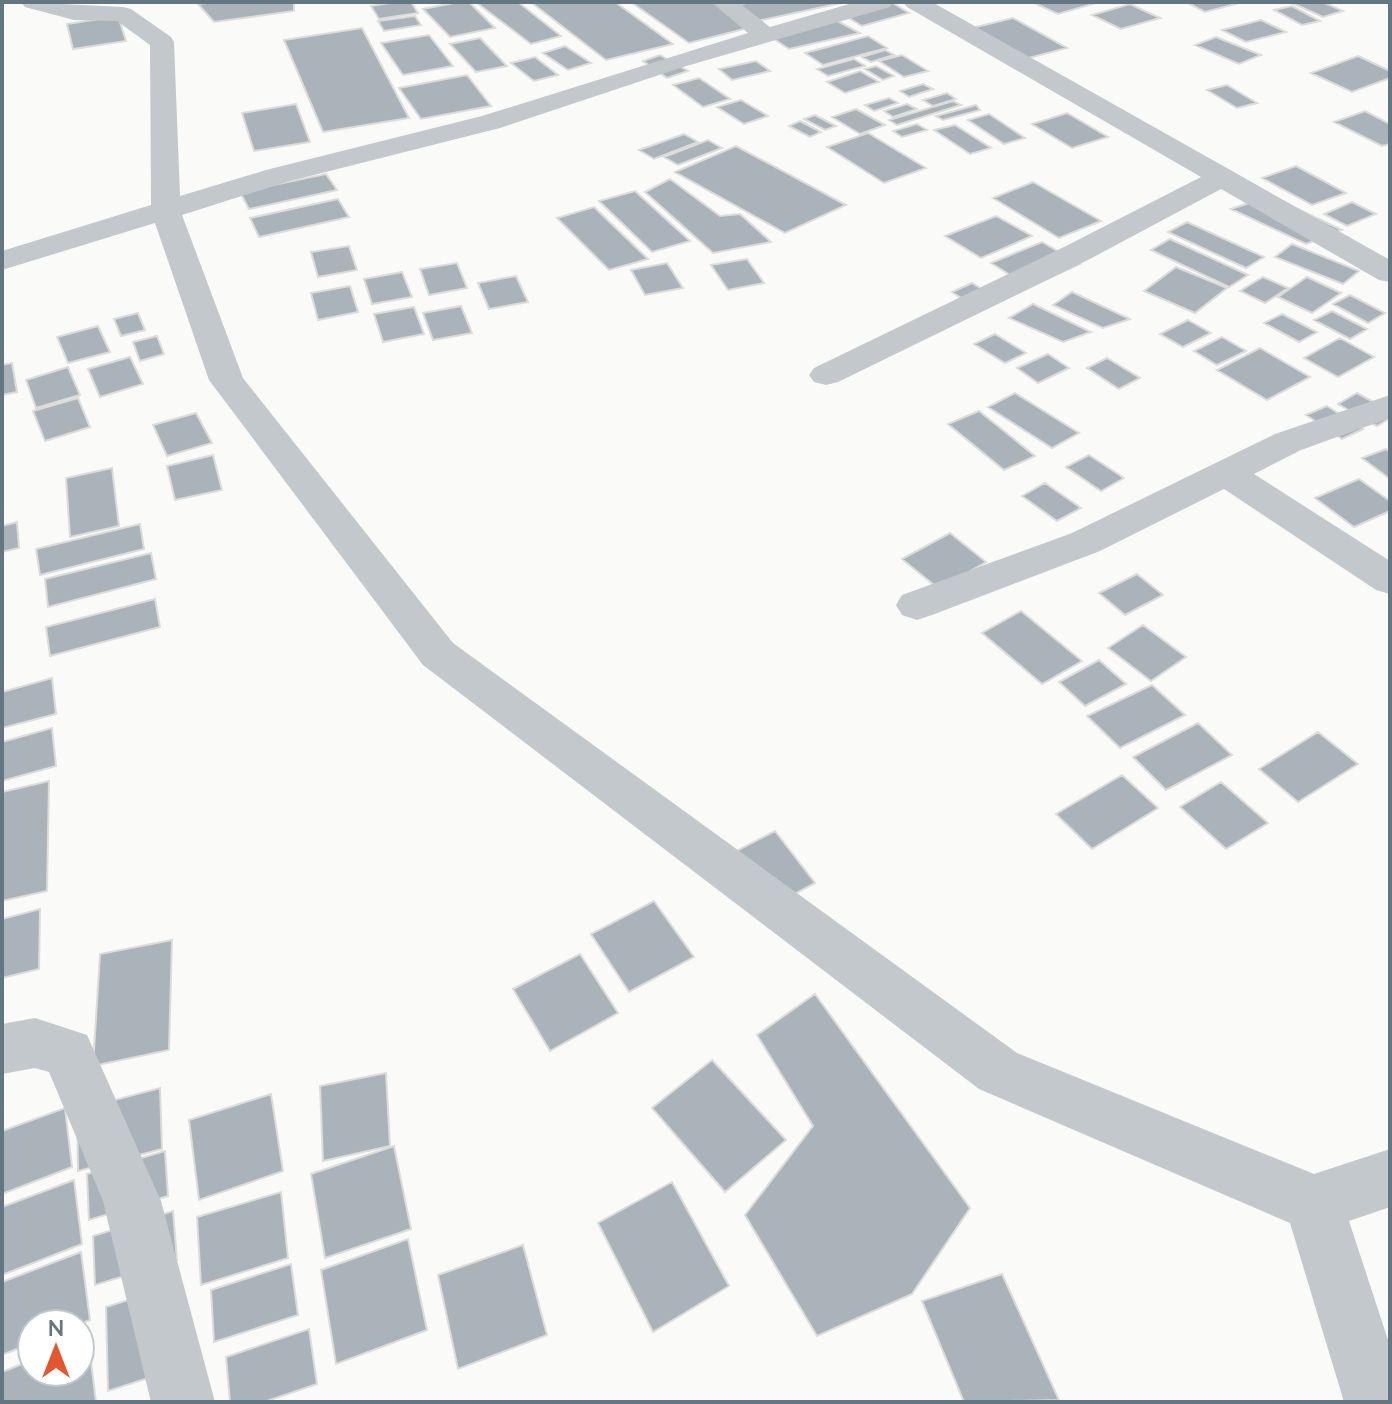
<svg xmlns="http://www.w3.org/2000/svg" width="1392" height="1404" font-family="'Nunito Sans',sans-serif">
	<rect width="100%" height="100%" fill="#fafaf8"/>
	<path fill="#aab3b9" stroke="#dcdcda" stroke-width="2" d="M212,2H294V11L214,22L198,4Z
		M396,2H411L418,13L379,19L371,6Z
		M459,2H469L495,28L450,37L423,9Z
		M518,2L561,36L531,44L477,3Z
		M615,2L673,44L606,60L532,3Z
		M631,2H714L752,27L689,43Z
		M751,2H846L757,21L736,5Z
		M891,2L909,13L862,26L844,15Z
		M1032,2H1094L1096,3L1058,14Z
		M1186,2H1243L1205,12Z
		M1290,2H1323L1343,11L1323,17Z
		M1130,4L1160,18L1121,29L1092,15Z
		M1292,6L1320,21L1302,25L1274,10Z
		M118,16L126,41L73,49L67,24Z
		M415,16L421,25L384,31L378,21Z
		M828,16L860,33L789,49L762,31Z
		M1013,18L1067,48L1025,59L972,28Z
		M1261,20L1286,32L1246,42L1222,30Z
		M362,28L409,118L323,132L284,40Z
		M429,35L453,66L403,75L381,43Z
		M868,36L887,48L823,65L805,53Z
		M1216,37L1261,55L1239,64L1195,45Z
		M480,38L507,66L476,72L450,44Z
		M565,46L591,63L568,70L543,53Z
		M885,50L894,55L871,62L862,57Z
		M660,55L688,71L667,78L643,61Z
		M902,55L928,71L904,77L879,61Z
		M1358,56L1390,71V78L1352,92L1311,73Z
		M535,57L558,75L534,81L511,63Z
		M854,59L865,66L828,76L817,69Z
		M756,61L770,71L732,80L719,69Z
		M876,66L894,76L883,80L865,69Z
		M860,71L879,82L845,93L827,82Z
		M467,75L491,106L421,119L399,88Z
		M699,78L730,99L703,107L673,85Z
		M923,84L933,89L909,97L900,91Z
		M1227,85L1257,103L1237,108L1207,90Z
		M947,93L956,99L933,106L923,100Z
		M889,98L898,103L874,111L865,105Z
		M741,100L768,116L744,124L717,107Z
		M953,101L961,105L897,125L889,120Z
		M296,104L310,142L254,151L242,113Z
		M907,104L917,109L893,117L884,111Z
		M976,105L980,110L943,120L936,116Z
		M856,109L885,125L860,134L832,117Z
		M1365,111L1390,124V144L1382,146L1334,122Z
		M1067,113L1108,137L1072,148L1032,124Z
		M989,114L1025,138L1004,144L968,120Z
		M815,115L836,126L825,130L804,119Z
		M800,121L821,132L810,137L789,126Z
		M917,124L927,130L902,137L893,131Z
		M955,125L991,148L970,154L934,130Z
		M868,133L926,168L884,183L827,147Z
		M684,134L698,142L654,159L639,150Z
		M708,140L722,148L678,165L664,157Z
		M736,146L846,205L785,233L675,172Z
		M1296,166L1346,193L1312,205L1262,178Z
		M326,174L337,190L249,209L240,192Z
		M670,179L720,216L740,214L771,242L713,253L645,192Z
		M1033,182L1101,221L1059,238L993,198Z
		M635,191L690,241L652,252L599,201Z
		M1270,196L1342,230L1306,244L1231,209Z
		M338,199L349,217L259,237L250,218Z
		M1352,202L1376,214L1347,226L1324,214Z
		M594,207L648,259L609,270L557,218Z
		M996,216L1032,236L981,258L945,236Z
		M1187,222L1264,257L1246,268L1168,232Z
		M1170,239L1248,275L1229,287L1151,250Z
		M1042,242L1080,264L1029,287L991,263Z
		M1292,244L1359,271L1343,284L1275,257Z
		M349,246L357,270L318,277L311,252Z
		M747,259L764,283L728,290L711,265Z
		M457,263L467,288L429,295L420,269Z
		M667,263L683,288L645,295L631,270Z
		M1176,267L1227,288L1195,313L1144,291Z
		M402,272L412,297L372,304L364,279Z
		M516,276L528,302L489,309L478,283Z
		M1263,277L1288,288L1265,303L1240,291Z
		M1307,277L1341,293L1312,313L1278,297Z
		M972,283L1001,301L980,310L952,292Z
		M350,286L358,312L318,320L311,293Z
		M1072,292L1130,319L1103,328L1053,305Z
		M1350,295L1385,313L1368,323L1333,304Z
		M1033,304L1091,332L1063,342L1009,318Z
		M461,306L472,333L433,340L423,313Z
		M414,307L424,334L383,342L374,314Z
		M1332,311L1367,329L1350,339L1314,320Z
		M138,313L145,330L121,336L114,319Z
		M1282,314L1317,332L1299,342L1264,323Z
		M1188,320L1211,333L1183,347L1160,334Z
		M98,326L110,352L68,363L57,337Z
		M995,334L1026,353L1005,363L974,344Z
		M157,336L164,354L140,361L133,342Z
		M1222,337L1246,351L1217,365L1194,351Z
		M1340,338L1374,357L1338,377L1304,358Z
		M1260,348L1310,377L1267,400L1217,370Z
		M1048,354L1069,368L1038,383L1017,368Z
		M130,357L143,384L100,397L88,369Z
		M1107,358L1140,378L1119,389L1087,368Z
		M12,363L17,392L2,395V365Z
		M68,367L80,395L36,408L26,380Z
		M1015,393L1079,433L1052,448L988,407Z
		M1357,393L1390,411V418L1377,426L1338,404Z
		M78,398L90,427L45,441L33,411Z
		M1327,406L1363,429L1342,439L1306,415Z
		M979,411L1035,456L1004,470L948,424Z
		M196,413L212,443L167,456L153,425Z
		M1386,449L1390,452V479L1362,458Z
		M213,455L222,490L175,500L167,466Z
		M1089,455L1124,478L1101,491L1066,467Z
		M112,468L119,526L70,537L66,478Z
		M1359,479L1390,501V511L1354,527L1315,498Z
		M1045,483L1081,508L1057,521L1022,496Z
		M17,522L19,548L2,552V526Z
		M140,524L144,549L40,575L36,549Z
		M950,533L986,562L939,589L902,559Z
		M151,553L156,579L48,607L45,579Z
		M1137,574L1163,595L1125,615L1099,593Z
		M155,599L160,627L50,656L46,627Z
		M1021,611L1082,661L1042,684L982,633Z
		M1143,625L1186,657L1151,681L1108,648Z
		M1099,660L1126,684L1085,706L1059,682Z
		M52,678L56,714L2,728V692Z
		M1152,685L1185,715L1120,748L1087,716Z
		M1198,723L1232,755L1166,790L1133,757Z
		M52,728L56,766L2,781V742Z
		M1318,732L1358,764L1298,802L1259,769Z
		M1122,775L1158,808L1092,849L1056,814Z
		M49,781L47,891L2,901V792Z
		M1221,782L1268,823L1226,849L1180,807Z
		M775,831L815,883L756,915L717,861Z
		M654,901L694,957L629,992L591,934Z
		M40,909L39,969L2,978V919Z
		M172,940L169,1050L93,1066L100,954Z
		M580,954L618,1013L550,1051L513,989Z
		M815,994L970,1208L912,1294L817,1336L745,1215L813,1126L757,1035Z
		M712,1060L786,1140L725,1192L652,1108Z
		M386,1073L390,1146L323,1161L320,1086Z
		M160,1088L162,1149L78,1171L77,1110Z
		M271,1094L283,1171L199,1200L189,1120Z
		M65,1108L72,1167L2,1194V1131Z
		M394,1146L411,1229L325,1258L311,1174Z
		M165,1151L168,1196L89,1220L87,1174Z
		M74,1180L82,1244L2,1275V1207Z
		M672,1182L729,1286L653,1332L598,1223Z
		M281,1192L288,1258L201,1285L197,1217Z
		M173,1211L177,1260L95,1285L93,1236Z
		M408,1239L427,1330L336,1364L321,1270Z
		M523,1245L547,1335L458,1369L438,1275Z
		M81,1252L90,1320L80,1324H32V1343L2,1355V1282Z
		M291,1264L298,1315L214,1342L211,1290Z
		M1002,1274L1059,1400L964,1402L922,1301Z
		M160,1290L164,1373L108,1391L106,1307Z
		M309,1329L317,1384L264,1402H230L226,1357Z
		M88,1337L96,1402H2V1372L32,1360V1372H80V1341Z"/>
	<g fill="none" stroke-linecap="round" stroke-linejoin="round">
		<path fill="#c3c8cc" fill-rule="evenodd" d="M21,2L123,7L131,9L171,37L174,42L180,196L266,170L482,116L748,33L711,2H738L770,27L856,2H894L890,7L683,67L500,128L286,182L182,215L243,378L453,643L1017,1053L1314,1174L1390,1149V1207L1349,1221L1390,1346V1402H1344L1290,1223L979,1089L423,665L209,380L155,223L2,270V251L151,205L150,45L117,21L74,20L25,7Z
			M903,2H932L1390,260V282L1379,280L1221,189L1088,260L838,382L826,385L814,382L809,375L814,368L1066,246L1201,177L907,7Z
			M1390,395V418L1301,450L1254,474L1390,561V594L1376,590L1224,489L1100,551L932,615L917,620L902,615L896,605L902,595L1072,533L1275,434Z
			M35,1018L87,1035L161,1201L215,1402H151L103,1201L49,1072L35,1068L2,1074V1024Z"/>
	</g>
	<rect width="1392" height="1404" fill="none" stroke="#657683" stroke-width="8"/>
	<g transform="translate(56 1348)"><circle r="38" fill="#ffffff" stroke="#c1c8cd" stroke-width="2"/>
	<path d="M0-6L14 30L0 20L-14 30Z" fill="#e4572e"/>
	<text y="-12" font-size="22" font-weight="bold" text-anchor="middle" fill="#657683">N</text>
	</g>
</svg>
